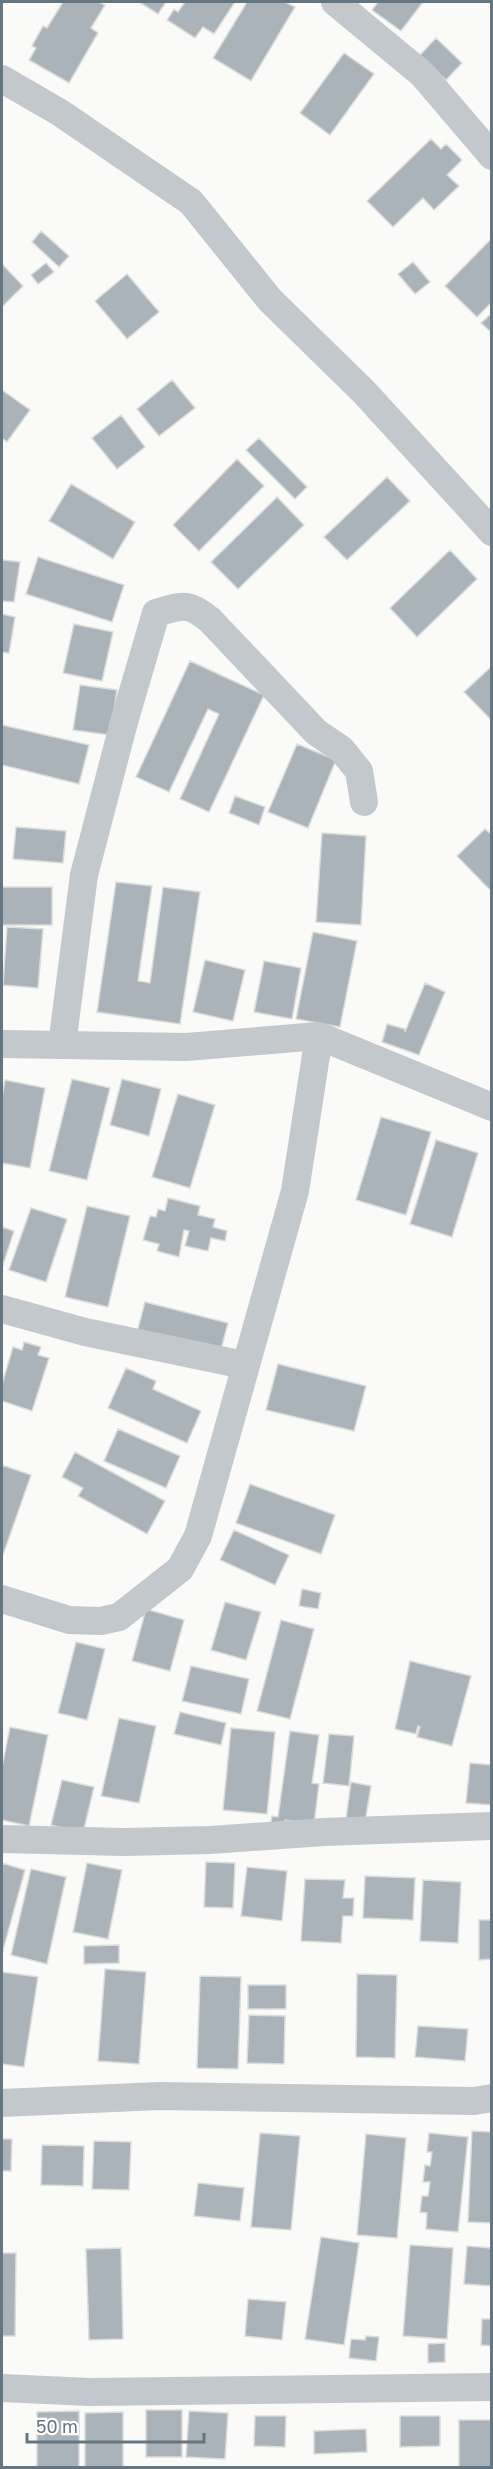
<svg xmlns="http://www.w3.org/2000/svg" width="493" height="2469" font-family="'Golos Text',sans-serif">
	<rect width="100%" height="100%" fill="#fafaf8"/>
	<path fill="#aab3b9" stroke="#dcdcda" stroke-width="1.5" d="M63,2H99L105,5L91,28L98,33L69,83L29,60L36,48L32,46L43,26L47,28Z
		M139,2H166L158,14Z
		M185,2H235L214,34L203,27L195,38L167,20L174,9L178,12Z
		M247,2H285L295,7L251,81L213,58Z
		M378,2H423L401,31L372,10Z
		M436,38L462,63L446,80L420,55Z
		M344,53L374,74L330,135L300,113Z
		M431,139L441,149L446,144L462,160L447,175L459,186L434,210L423,198L393,227L367,201Z
		M41,231L69,256L59,267L32,242Z
		M492,238V302L477,317L445,286Z
		M413,262L430,282L415,294L398,274Z
		M46,263L54,272L38,284L31,275Z
		M2,264L23,286L2,307Z
		M127,274L159,312L127,339L95,301Z
		M492,313V333L481,323Z
		M172,380L195,408L159,436L137,409Z
		M2,390L30,410L7,442L2,438Z
		M121,415L145,447L117,469L92,438Z
		M259,438L307,487L295,499L246,450Z
		M237,459L264,486L199,551L173,525Z
		M387,477L410,501L347,560L324,537Z
		M71,484L135,522L113,559L49,521Z
		M277,497L304,525L238,589L211,562Z
		M450,550L477,579L417,637L390,608Z
		M38,557L124,585L112,622L26,594Z
		M2,560L20,562L14,602L2,601Z
		M2,614L15,617L9,653L2,652Z
		M74,624L113,632L102,681L63,673Z
		M190,661L264,695L209,812L180,799L219,714L208,709L169,792L136,777Z
		M492,666V721L464,692Z
		M80,685L117,690L110,735L73,730Z
		M2,725L89,745L79,784L2,765Z
		M297,744L336,760L308,828L268,812Z
		M235,796L265,807L259,825L229,813Z
		M16,827L66,831L63,863L13,859Z
		M485,829L492,835V892L457,856Z
		M322,833L366,836L361,925L316,922Z
		M116,882L152,886L138,981L150,983L163,887L200,892L180,1024L97,1012Z
		M2,887H52V925H2Z
		M7,927L43,929L38,988L3,985Z
		M313,932L357,941L340,1027L296,1019Z
		M205,960L245,970L233,1021L193,1012Z
		M264,961L301,968L292,1019L254,1012Z
		M425,983L445,992L419,1055L382,1042L387,1024L405,1029V1032Z
		M72,1079L110,1088L87,1180L49,1171Z
		M122,1079L161,1089L149,1136L110,1125Z
		M5,1080L45,1088L30,1168L2,1163V1097Z
		M178,1094L215,1105L190,1188L152,1177Z
		M381,1117L431,1132L406,1215L356,1200Z
		M436,1140L478,1153L452,1237L410,1224Z
		M168,1198L200,1206L198,1215L215,1219L213,1227L227,1231L225,1241L211,1238L208,1251L185,1246L189,1231L184,1230L179,1257L157,1251L159,1244L143,1240L150,1216L156,1217L158,1209L165,1211Z
		M87,1206L130,1216L108,1307L65,1297Z
		M31,1208L67,1219L46,1282L9,1270Z
		M2,1227L14,1231L2,1268Z
		M145,1302L228,1323L219,1357L136,1336Z
		M24,1342L41,1347L38,1355L49,1358L32,1411L2,1401V1384L13,1347L22,1350Z
		M278,1364L366,1386L354,1431L266,1410Z
		M126,1368L156,1381L153,1389L201,1411L187,1443L108,1408Z
		M118,1429L180,1456L166,1488L104,1461Z
		M75,1452L165,1501L147,1534L78,1496L83,1488L62,1477Z
		M2,1465L31,1475L3,1555L2,1554Z
		M250,1484L335,1515L321,1554L236,1523Z
		M234,1530L289,1555L275,1585L220,1560Z
		M302,1589L321,1593L318,1609L299,1606Z
		M225,1602L261,1612L246,1660L211,1650Z
		M146,1609L184,1620L170,1671L132,1661Z
		M281,1620L314,1629L290,1719L257,1711Z
		M76,1642L105,1649L87,1720L58,1713Z
		M410,1661L471,1676L452,1746L417,1737L420,1727L418,1726L416,1734L395,1729Z
		M191,1666L249,1679L241,1714L182,1701Z
		M180,1712L226,1723L221,1745L174,1734Z
		M119,1718L156,1726L139,1803L101,1796Z
		M10,1727L48,1735L29,1826L2,1820V1767Z
		M231,1728L275,1732L267,1814L223,1810Z
		M290,1731L319,1735L312,1783L319,1784L314,1824L285,1820L284,1831L270,1830L272,1816L278,1817Z
		M329,1734L354,1736L349,1786L323,1783Z
		M470,1763L492,1765V1805L466,1803Z
		M62,1780L94,1787L83,1833L51,1825Z
		M351,1782L371,1786L365,1822L346,1819Z
		M206,1862L235,1863L233,1908L204,1907Z
		M2,1863L25,1870L2,1954Z
		M87,1863L122,1870L108,1939L73,1932Z
		M247,1867L287,1871L282,1921L241,1916Z
		M31,1869L66,1877L47,1964L11,1955Z
		M365,1876L415,1878L413,1920L363,1918Z
		M305,1879L345,1880L343,1898H354L353,1916H343L341,1943L301,1941Z
		M423,1880L461,1882L458,1943L420,1941Z
		M479,1920H492V1959L479,1960Z
		M119,1945V1963L84,1964V1946Z
		M105,1969L146,1972L139,2064L98,2061Z
		M2,1972L38,1977L24,2067L2,2064Z
		M357,1974L397,1975L395,2058L356,2057Z
		M200,1976L241,1977L238,2069L197,2068Z
		M248,1985H286V2009H248Z
		M249,2015L285,2016L284,2064L247,2063Z
		M418,2026L468,2029L465,2061L415,2057Z
		M472,2131L492,2132V2223L468,2222Z
		M260,2133L300,2136L291,2230L251,2227Z
		M429,2133L468,2137L458,2232L426,2229L427,2213L420,2212L422,2196H428L430,2182H423L425,2165L430,2166L432,2152H427Z
		M366,2134L406,2138L397,2238L357,2235Z
		M2,2139H12L11,2171H2Z
		M94,2141L131,2142L129,2190L92,2189Z
		M42,2145L84,2146L83,2186L41,2185Z
		M198,2183L244,2188L240,2221L194,2216Z
		M321,2237L359,2243L344,2345L305,2339Z
		M410,2245L453,2248L447,2339L403,2336Z
		M467,2246L492,2248V2286L464,2284Z
		M121,2248L123,2339L89,2340L86,2249Z
		M2,2253H16L15,2336H2Z
		M248,2299L286,2302L282,2340L245,2336Z
		M482,2319H492V2346L481,2345Z
		M366,2336L379,2337L376,2361L349,2358L351,2339L365,2340Z
		M445,2343V2362L428,2363V2344Z
		M146,2410H182V2457H146Z
		M79,2411V2468H37V2412Z
		M189,2411L228,2413L225,2459L186,2457Z
		M123,2412V2468H85V2413Z
		M255,2416H286L285,2447L254,2446Z
		M400,2416H440V2446L400,2447Z
		M459,2420H492V2468H459Z
		M366,2429L367,2452L314,2454V2431Z"/>
	<g fill="none" stroke-linecap="round" stroke-linejoin="round">
		<path stroke="#c3c8cc" stroke-width="28" d="M335,2L422,74L492,156
			M2,79L59,112L191,202L270,300L364,392L492,532
			M2,1044L186,1047L319,1036L492,1107
			M62,1045L84,875L124,722L156,613C183,605 188,602 210,620L316,732L341,749L359,771L364,802
			M2,1309L85,1332L244,1365
			M2,1599L69,1620L101,1621L119,1617L180,1569L198,1536L295,1191L319,1036
			M2,1839L124,1842L210,1840L324,1832L492,1826
			M2,2103L159,2096L474,2101L492,2098
			M2,2388L89,2392L492,2387"/>
	</g>
	<rect width="493" height="2469" fill="none" stroke="#657683" stroke-width="6"/>
	<path d="M27 2433v9h177v-9" fill="none" stroke="#657683" stroke-width="3"/>
	<text x="36" y="2433" font-size="18" fill="#657683" stroke="#ffffff" stroke-width="4.5" paint-order="stroke">50 m</text>
</svg>
